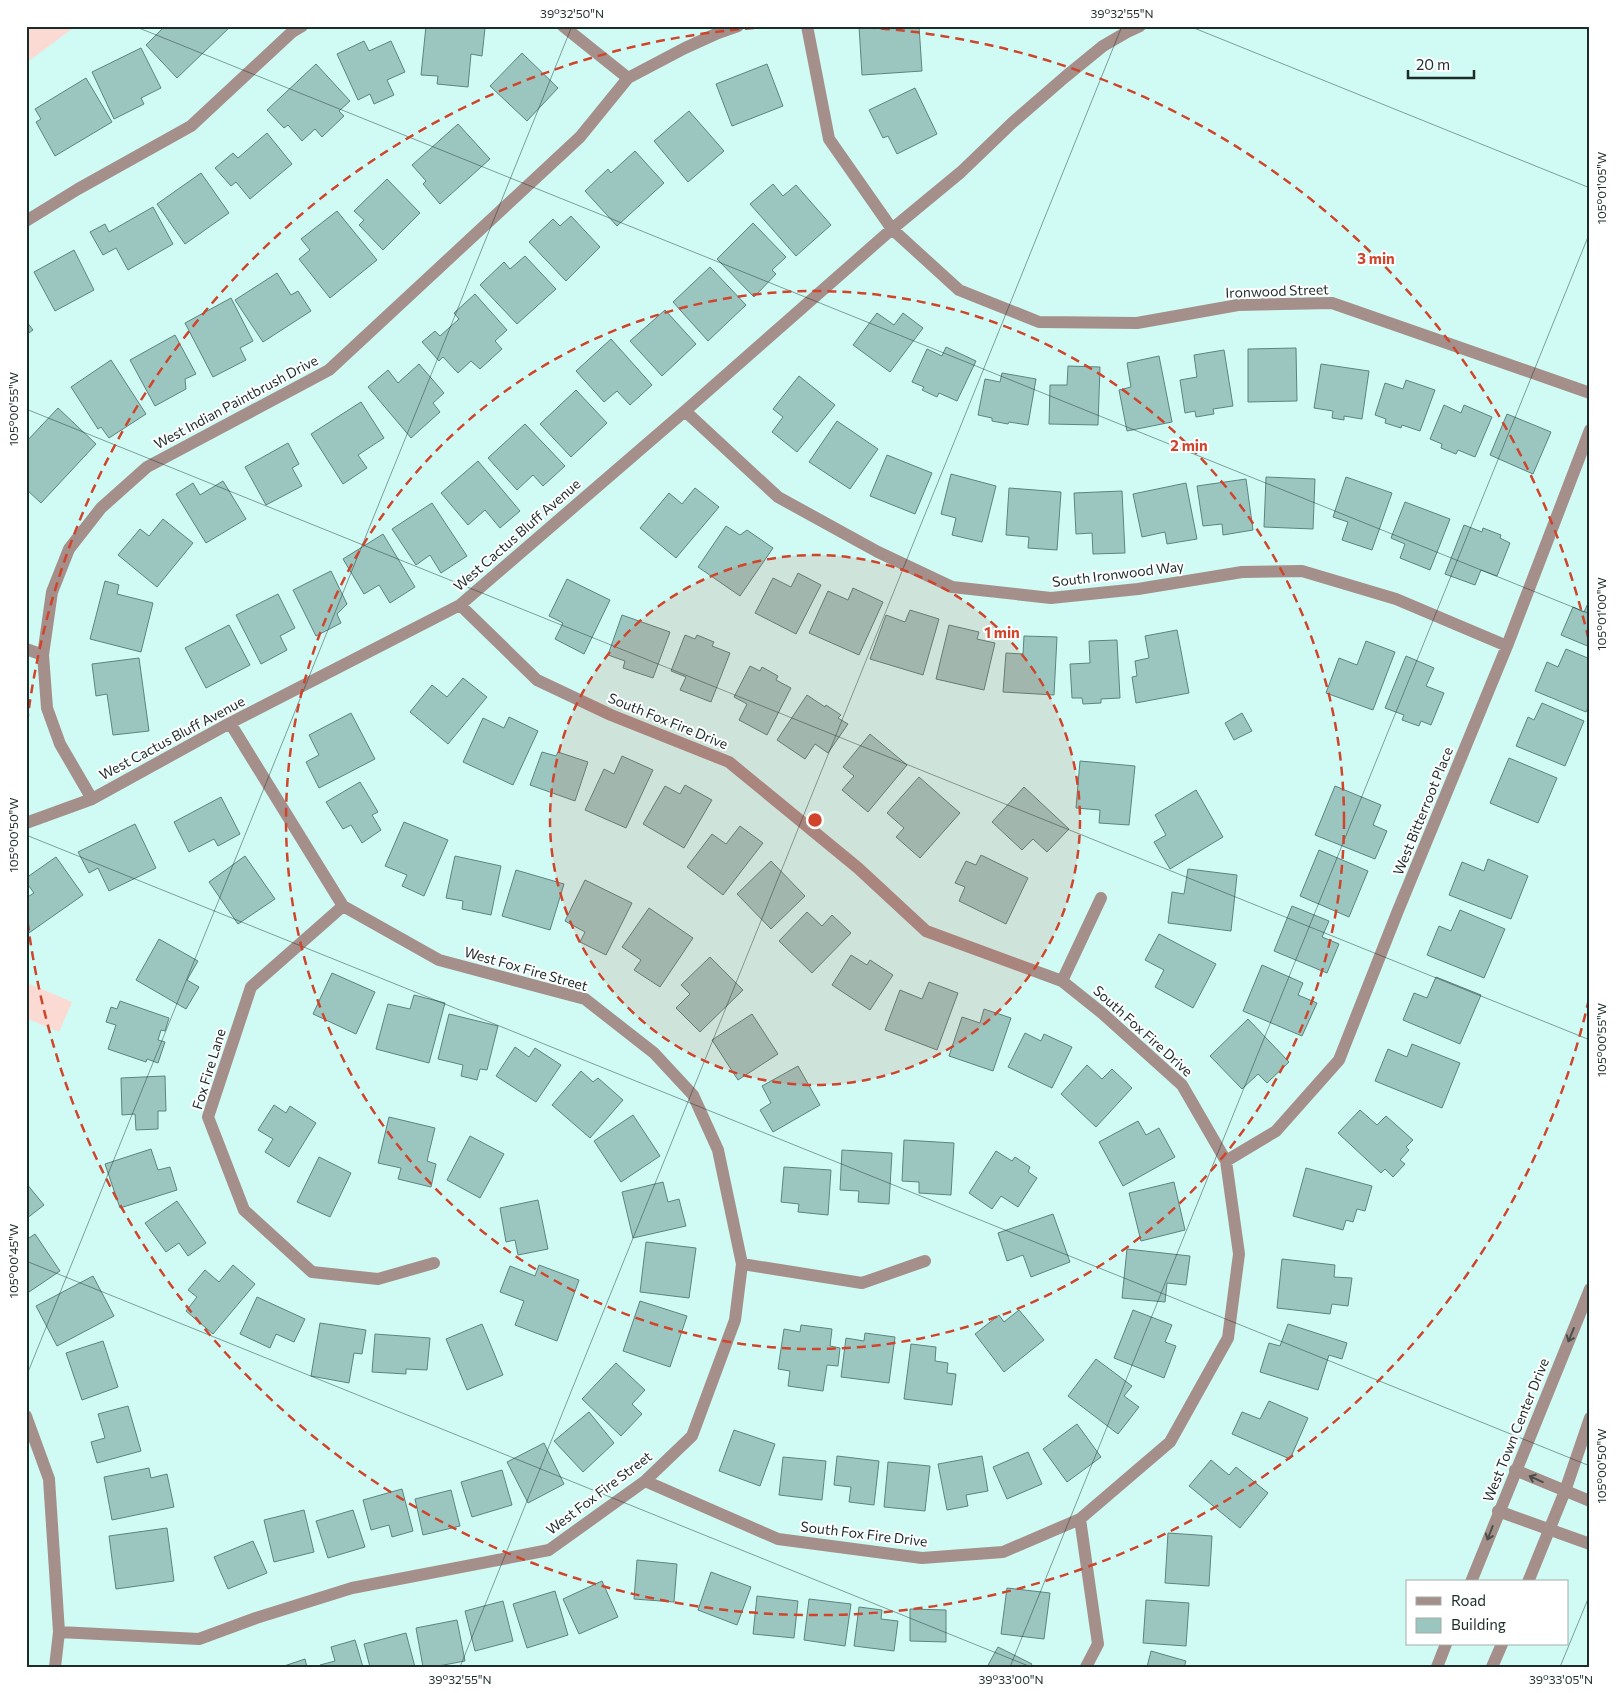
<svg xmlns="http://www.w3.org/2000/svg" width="1616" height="1693" font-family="Commissioner,sans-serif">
	<rect width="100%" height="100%" fill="#cffbf4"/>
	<path fill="#fadad3" d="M26,26H76L26,63Z
		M30,984L72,1002L59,1032L26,1018V993Z"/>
	<path fill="#9bc6bf" stroke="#5b847d" d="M165,26H230V27L177,78L146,45Z
		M426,26L485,28L482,56L471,54L468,87L437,84L438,76L421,75Z
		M859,26H919L922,71L862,75Z
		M364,41L369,51L391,41L405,72L387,80L394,95L374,104L370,94L358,100L337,54Z
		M141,48L161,88L141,98L144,104L114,119L92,72Z
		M522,53L558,88L527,121L490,86Z
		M316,64L350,101L339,111L344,116L322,137L315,129L302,141L288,125L284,128L267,110Z
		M767,64L783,106L732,126L716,84Z
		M86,78L112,122L55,156L36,122L41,119L35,109Z
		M915,88L937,134L897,154L888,136L883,138L869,110Z
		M689,111L724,151L688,182L654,141Z
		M458,124L490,159L440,204L423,184L426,181L412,165Z
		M267,133L292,164L250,199L236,182L231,186L215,168L233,153L238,158Z
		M635,151L664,183L617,226L585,191L608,169L611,173Z
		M201,173L229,213L185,244L157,204Z
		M387,179L420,213L383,250L359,225L364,220L354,211Z
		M773,184L783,196L796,185L831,225L796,256L750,204Z
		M153,207L173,244L128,270L116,248L103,255L90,232L105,224L109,232Z
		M337,211L377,260L330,298L299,259L310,250L301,239Z
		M571,216L600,247L566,281L529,242L553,219L560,226Z
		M753,223L786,257L772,270L776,274L754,297L717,259Z
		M74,250L94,290L55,311L34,272Z
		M525,256L556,289L517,324L480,285L504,262L510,269Z
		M710,267L746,305L708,341L673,302Z
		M277,273L291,295L298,291L311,311L263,342L235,300Z
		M475,294L507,330L495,341L502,349L480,369L471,361L458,373L443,357L439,361L422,342L435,331L440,336L459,319L454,313Z
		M231,298L253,341L240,348L246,360L213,377L185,323Z
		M665,310L696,344L662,376L630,341Z
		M877,313L894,325L903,313L923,328L890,372L853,345Z
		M26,321L33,330L26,335Z
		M175,335L196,374L185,379L186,389L155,406L130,360Z
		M611,339L652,385L630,405L617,391L604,402L576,371Z
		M946,347L976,361L957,401L939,393L937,397L922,390L924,387L912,382L927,349L942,356Z
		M1296,348L1297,401L1248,402V349Z
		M1224,350L1233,406L1213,409L1214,414L1196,417L1195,411L1185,413L1180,380L1197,377L1194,355Z
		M1159,356L1172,422L1127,431L1119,390L1131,387L1127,363Z
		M111,360L146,414L109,438L101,427L98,429L71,387Z
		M419,364L444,393L433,403L440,412L411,438L368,387L388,370L398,383Z
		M1321,364L1369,371L1362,419L1344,416V420L1332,418L1333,411L1314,408Z
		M1068,366L1100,367L1098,425L1049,424L1050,385H1067Z
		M1002,373L1036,379L1028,425L1009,422L1008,424L992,421V418L978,415L985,379L1000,382Z
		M799,376L835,405L797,452L772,432L783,417L773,409Z
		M1406,380L1435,390L1420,431L1402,425L1401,428L1385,423L1386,419L1375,415L1385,383L1403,389Z
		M576,390L607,423L571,457L540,424Z
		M361,402L384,438L358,455L367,468L343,484L311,434Z
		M1444,405L1461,413L1464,405L1492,417L1475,457L1458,450L1456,454L1441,448L1442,444L1430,439Z
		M58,408L96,444L41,503L26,489V442Z
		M1507,414L1551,432L1533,474L1490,455Z
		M837,421L878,449L850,489L809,462Z
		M525,424L565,466L543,486L533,475L517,490L488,458Z
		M288,443L299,464L292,468L302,486L266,505L245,467Z
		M887,455L932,473L915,514L870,496Z
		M478,461L520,511L500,528L485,510L468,525L441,493Z
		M951,474L996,486L982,542L952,535L956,518L941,514Z
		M1266,477L1315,479L1313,529L1264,527Z
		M1346,477L1392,493L1372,550L1342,540L1348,522L1333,517Z
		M1246,479L1253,530L1223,535L1222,524L1203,526L1197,486Z
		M223,481L246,519L206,543L176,494L193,483L200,495Z
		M1186,483L1197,539L1167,544L1165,532L1142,537L1133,494Z
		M695,488L719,507L676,558L640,528L669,493L682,504Z
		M1009,488L1061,492L1057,550L1028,548L1029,537L1006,535Z
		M1122,491L1125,553L1093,554L1092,533L1076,534L1074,493Z
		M1405,502L1450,519L1430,570L1400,558L1405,544L1391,538Z
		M432,503L467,556L441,573L430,555L416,565L392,529Z
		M163,519L193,543L157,587L118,555L140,529L149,536Z
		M1464,525L1482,532L1483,528L1501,535L1500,538L1510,543L1497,576L1481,570L1475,585L1445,574Z
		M726,526L740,535L747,530L773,548L740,596L698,567Z
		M383,534L415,587L390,603L379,585L364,594L343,559Z
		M331,571L347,604L337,614L341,623L316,636L293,590Z
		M798,573L821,585L796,634L755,613L773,578L791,587Z
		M567,579L610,600L584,654L555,639L563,623L549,616Z
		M105,581L119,585L117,594L153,603L141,652L90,639Z
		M853,588L883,602L859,655L809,633L828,591L848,600Z
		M278,594L295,628L280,636L287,650L261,664L236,615Z
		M1590,599V647L1561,635L1573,607L1584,612Z
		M910,610L939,619L923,675L870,659L886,615L905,622Z
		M622,615L670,632L653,678L623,668L625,661L608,655Z
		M229,625L250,665L206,688L185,648Z
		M949,625L979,632L977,639L995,643L984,690L936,679Z
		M1177,630L1189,693L1136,703L1132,677L1137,676L1135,661L1149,658L1145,636Z
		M685,635L695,639L697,635L714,642L712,646L730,653L711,702L680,690L686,677L671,671Z
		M1024,636L1057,637L1054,695L1003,692L1006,653L1023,654Z
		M1117,640L1120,698L1101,699V703L1083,704L1082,698H1072L1070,664L1090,663L1089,641Z
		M1366,641L1395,652L1373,710L1326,693L1339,658L1357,665Z
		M1566,649L1590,659V703L1586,712L1535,691L1547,662L1558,667Z
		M1406,656L1434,668L1426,686L1444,693L1431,725L1421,721L1419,726L1402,720L1404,715L1385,708Z
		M139,658L149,731L113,735L107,694L96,696L92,664Z
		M750,666L760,671L762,667L778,676L776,680L791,688L767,735L739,720L747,704L734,697Z
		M463,678L487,697L448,744L410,712L432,685L447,697Z
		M807,695L825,707L826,705L841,715L838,718L848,724L828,753L815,744L805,759L777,740Z
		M1542,703L1584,721L1565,766L1516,746L1528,717L1534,720Z
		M351,713L375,759L319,788L306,762L319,755L309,735Z
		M1242,713L1252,731L1234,740L1225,723Z
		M509,717L538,731L513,785L463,762L483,718L504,728Z
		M870,734L907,765L868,812L842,790L854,776L843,767Z
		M542,752L556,756L558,752L588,762L575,801L530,785Z
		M622,756L653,770L626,828L585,810L604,769L614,774Z
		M1509,758L1557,778L1538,823L1490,803Z
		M1080,761L1135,766L1129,825L1099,823L1100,810L1076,808Z
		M919,777L960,813L920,858L896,837L904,828L887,813Z
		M360,782L378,812L372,815L381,830L362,843L351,825L343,829L326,802Z
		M685,785L712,800L684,848L643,824L665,786L680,794Z
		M1335,786L1381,805L1373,825L1387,831L1375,859L1315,835Z
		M1024,787L1069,829L1047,852L1033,839L1022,850L992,822Z
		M1196,790L1223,837L1170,869L1154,842L1166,835L1155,815Z
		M221,797L240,834L218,846L214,839L189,852L174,822Z
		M404,822L448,840L424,896L402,886L407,875L385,866Z
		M135,824L156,868L109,891L98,868L89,873L78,852Z
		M740,826L763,843L723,895L687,867L712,834L726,844Z
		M1319,850L1368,871L1349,917L1300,896Z
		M981,855L1028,878L1006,924L959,901L965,887L955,883L966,861L976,865Z
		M245,856L275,899L238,924L209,882Z
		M455,856L501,866L491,915L462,909L463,901L446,898Z
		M56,857L83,895L26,935V898L34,893L26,882V878Z
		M1488,859L1528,876L1511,919L1449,895L1462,862L1484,871Z
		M771,861L805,896L771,929L737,894Z
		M1188,869L1237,875L1231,931L1168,923L1172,892L1184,894Z
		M516,870L564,884L550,930L502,916Z
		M585,880L632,903L606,955L580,942L585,932L565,921Z
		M1292,906L1329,921L1322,937L1339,944L1327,973L1274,951Z
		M649,908L693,938L660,987L634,970L641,960L622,947Z
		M1460,910L1505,929L1484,978L1427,955L1439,926L1451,931Z
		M807,912L822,926L832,915L851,933L812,973L779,941Z
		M1159,934L1216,964L1193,1008L1155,987L1164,970L1145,960Z
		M159,939L198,961L187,980L199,987L186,1009L136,980Z
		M851,955L867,965L870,960L893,975L870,1010L832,985Z
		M710,957L743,990L700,1032L676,1008L690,994L681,985Z
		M1262,965L1303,983L1298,995L1317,1003L1302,1036L1243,1011Z
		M332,973L375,992L356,1034L313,1014Z
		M1436,977L1481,995L1460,1044L1403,1020L1414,993L1427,998Z
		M929,982L958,993L937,1050L885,1030L900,990L922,999Z
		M414,995L445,1003L429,1063L376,1049L388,1004L410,1009Z
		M120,1001L169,1018L165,1031L161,1030L158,1040L165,1042L158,1063L147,1059L146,1062L108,1049L116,1025L106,1022L111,1007L117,1009Z
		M984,1009L1011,1018L993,1071L949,1056L962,1017L980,1023Z
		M449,1014L498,1026L487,1070L480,1069L477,1080L461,1076L463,1065L438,1059Z
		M752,1014L778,1054L738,1080L712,1040Z
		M1248,1019L1289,1062L1267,1083L1258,1074L1242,1089L1210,1056Z
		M1025,1033L1041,1041L1044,1034L1072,1047L1052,1088L1008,1067Z
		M1412,1044L1460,1063L1442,1108L1375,1081L1388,1049L1407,1057Z
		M515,1047L529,1057L535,1048L561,1065L536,1102L496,1076Z
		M1087,1065L1102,1079L1112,1069L1132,1088L1096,1127L1061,1094Z
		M798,1066L820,1105L773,1132L760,1110L771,1103L762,1086Z
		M581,1071L593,1082L598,1078L623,1100L590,1138L552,1105Z
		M165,1076L166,1111H158V1129L136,1130L135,1114L122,1115L121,1078Z
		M274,1105L286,1113L290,1106L316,1123L289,1167L265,1152L273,1139L258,1130Z
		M1360,1110L1377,1125L1386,1116L1413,1140L1406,1147L1409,1150L1400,1160L1405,1164L1393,1177L1385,1169L1381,1173L1338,1133Z
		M633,1115L660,1156L621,1182L594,1141Z
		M389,1117L435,1128L427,1161L436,1164L431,1187L398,1179L401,1168L378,1163Z
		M1138,1121L1146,1135L1159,1128L1175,1157L1123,1186L1099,1142Z
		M470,1136L504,1154L480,1198L447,1180Z
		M904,1140L954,1143L951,1195L919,1193V1182L902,1181Z
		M151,1149L158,1170L170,1167L177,1190L120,1208L105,1164Z
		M842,1150L892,1153L889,1204L858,1202L859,1191L840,1190Z
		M996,1151L1012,1161L1015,1157L1030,1167L1028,1172L1037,1178L1018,1207L1001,1196L992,1209L969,1193Z
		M319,1157L351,1173L330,1217L297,1202Z
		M784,1167L831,1170L828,1215L798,1212L799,1204L781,1202Z
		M1306,1168L1372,1186L1365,1211L1357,1209L1353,1222L1346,1220L1343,1230L1293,1216Z
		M663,1182L668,1202L679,1199L686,1226L633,1238L622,1192Z
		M1174,1182L1185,1230L1141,1241L1129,1193Z
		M26,1183L44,1205L26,1219Z
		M538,1200L548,1249L518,1255L515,1240L506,1242L500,1208Z
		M177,1201L206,1243L188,1256L179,1243L166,1252L145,1223Z
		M1053,1214L1070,1262L1031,1277L1023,1255L1007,1261L998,1233Z
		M35,1234L60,1271L26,1294V1240Z
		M646,1242L696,1248L689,1298L640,1292Z
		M1127,1249L1190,1256L1186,1285L1167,1283L1165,1302L1122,1298Z
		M1282,1259L1335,1265L1334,1277L1352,1278L1348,1306L1332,1304L1330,1314L1277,1308Z
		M233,1265L255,1284L213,1334L186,1311L197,1297L188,1290L205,1270L219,1282Z
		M539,1265L579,1280L557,1341L515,1325L524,1301L500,1292L510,1266L535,1276Z
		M93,1276L114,1316L57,1346L36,1306Z
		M257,1297L305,1319L294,1342L276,1334L270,1348L240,1334Z
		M640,1301L687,1316L670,1367L623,1351Z
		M1019,1310L1044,1340L1004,1372L975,1334L999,1315L1004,1322Z
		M1133,1310L1172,1325L1165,1342L1176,1346L1164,1378L1114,1358Z
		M320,1323L366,1330L362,1354L354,1353L349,1383L311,1376Z
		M482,1324L503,1375L467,1390L446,1339Z
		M1288,1324L1347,1343L1342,1359L1329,1355L1318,1390L1260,1372L1269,1343L1280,1346Z
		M801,1325L832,1329L830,1346L840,1348L838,1366L827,1365L823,1391L788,1386L790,1371L778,1369L784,1329L800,1332Z
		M865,1333L895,1337L889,1383L841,1377L846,1338L864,1341Z
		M375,1334L430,1338L427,1370L406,1369V1374L372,1372Z
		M103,1341L118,1387L82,1400L66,1353Z
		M911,1344L936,1347L935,1361L948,1363L947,1373L956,1374L952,1405L904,1399Z
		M1096,1359L1132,1386L1124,1396L1139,1407L1118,1434L1068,1396Z
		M616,1363L645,1390L632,1404L642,1414L621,1436L582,1399Z
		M1269,1401L1308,1418L1290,1459L1232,1434L1242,1412L1260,1419Z
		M128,1406L141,1451L97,1463L91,1442L105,1438L98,1414Z
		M589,1412L614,1443L583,1472L554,1441Z
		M1077,1424L1101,1457L1067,1482L1043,1449Z
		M734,1430L775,1444L760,1486L719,1471Z
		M544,1443L564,1484L528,1503L507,1462Z
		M1028,1452L1042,1484L1007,1499L993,1467Z
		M837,1456L879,1461L874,1505L849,1502L851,1487L834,1485Z
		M982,1456L988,1491L966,1495L968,1506L947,1510L938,1464Z
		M783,1457L826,1461L822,1500L779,1495Z
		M1211,1460L1229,1475L1236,1467L1268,1493L1240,1528L1189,1486Z
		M888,1462L930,1466L925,1511L884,1507Z
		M149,1468L151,1478L167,1474L174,1507L112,1520L104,1477Z
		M502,1470L512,1505L472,1517L461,1482Z
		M402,1489L413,1531L392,1537L389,1525L371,1530L363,1500Z
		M451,1490L460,1526L423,1535L415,1499Z
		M304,1510L314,1552L274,1562L264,1520Z
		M353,1510L365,1547L328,1558L316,1521Z
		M167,1528L174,1581L116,1589L109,1536Z
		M1168,1533L1212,1536L1209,1586L1165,1583Z
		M253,1541L267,1573L228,1589L214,1557Z
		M637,1560L677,1564L674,1602L634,1599Z
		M711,1572L751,1587L737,1625L698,1610Z
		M602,1581L618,1617L579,1634L563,1599Z
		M1007,1588L1050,1593L1044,1639L1001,1634Z
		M555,1591L568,1635L527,1648L513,1604Z
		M757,1596L798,1601L794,1638L753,1634Z
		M809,1599L851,1604L845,1646L804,1640Z
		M1146,1600L1189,1603L1186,1646L1143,1643Z
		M503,1601L513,1641L475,1651L465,1611Z
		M859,1607L882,1610L881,1619L898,1621L894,1651L854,1646Z
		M910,1609L946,1610V1642L910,1641Z
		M457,1620L465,1661L433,1667H423L416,1628Z
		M406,1633L415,1667H370L364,1644Z
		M355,1640L363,1667H320V1665L335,1661L331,1647Z
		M998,1647L1032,1664L1030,1667H987Z
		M1151,1651L1186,1661L1184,1667H1147Z
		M305,1659L307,1667H281Z"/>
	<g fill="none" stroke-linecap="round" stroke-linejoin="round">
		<path stroke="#a58f8a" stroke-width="12" d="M563,26L628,78
			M807,26L829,139L892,229L959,290L1039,322L1137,323L1238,305L1332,303L1590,393
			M26,221L78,189L191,126L292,32L302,26
			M685,411L778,497L878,552L952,587L1051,598L1138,589L1242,572L1302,571L1396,599L1507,646
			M460,605L537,680L611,715L729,762L858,868L926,931L1062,981L1102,1013L1182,1085L1226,1161L1239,1254L1228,1338L1170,1442L1080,1519L1003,1552L922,1558L778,1539L645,1481
			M26,649L43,655
			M92,799L60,744L47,708L43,655L52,592L69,549L101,508L147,467L329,370L580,137L628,78L685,48L718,33L738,26
			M26,823L92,799L230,723L460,605L685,411L892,229L961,172L1012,123L1065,77L1103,46L1127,32L1140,26
			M343,906L251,987L208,1117L244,1210L312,1272L378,1279L434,1263
			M1062,981L1101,898
			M1226,1161L1276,1131L1339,1060L1397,913L1507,646L1590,430
			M742,1264L862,1283L925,1261
			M26,1416L49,1479L59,1632L55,1667
			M1515,1470L1590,1501
			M1498,1511L1590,1544
			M1080,1519L1098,1644L1086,1667
			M59,1632L199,1639L256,1618L352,1588L549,1550L645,1481L692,1436L735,1320L742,1264L718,1150L693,1095L654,1053L585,999L439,960L343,906L230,723"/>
		<path stroke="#a58f8a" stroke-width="12" d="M1471,1582L1590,1289
			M1528,1582L1565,1491L1590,1418
			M1437,1667L1446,1644
			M1492,1667L1502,1644"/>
	</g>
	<defs><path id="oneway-shaft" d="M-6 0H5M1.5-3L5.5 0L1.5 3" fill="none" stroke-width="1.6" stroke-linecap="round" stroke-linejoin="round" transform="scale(1.25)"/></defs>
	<g stroke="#4b4f4c">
		<use href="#oneway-shaft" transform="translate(1571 1335) rotate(112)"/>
		<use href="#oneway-shaft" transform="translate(1536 1479) rotate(-156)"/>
		<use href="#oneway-shaft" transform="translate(1490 1533) rotate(111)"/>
	</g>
	<path fill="none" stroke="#1b2c2a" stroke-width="1" stroke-opacity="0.45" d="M134,26L1590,614M1189,26L1590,188M26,409L1590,1040M26,835L1590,1466M26,1261L1031,1667M26,1377L572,26M460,1667L1122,26M1010,1667L1590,232M1560,1667L1590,1594"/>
	<circle cx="815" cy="820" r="265" fill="#d0442c" fill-opacity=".12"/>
	<g fill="none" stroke="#d0442c" stroke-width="2.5" stroke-dasharray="9 6">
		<circle cx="815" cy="820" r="265"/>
		<circle cx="815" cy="820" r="529"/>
		<path d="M1589 999A794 794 0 0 1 27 917M27 723A794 794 0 0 1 794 26M836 26A794 794 0 0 1 1589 641"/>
	</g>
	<g text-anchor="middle" stroke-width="4" stroke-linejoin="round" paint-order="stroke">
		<g font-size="14" fill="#1b2c2a" stroke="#fff">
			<text transform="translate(1277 291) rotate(-2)" y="5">Ironwood Street</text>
			<text transform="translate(236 402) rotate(-28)" y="5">West Indian Paintbrush Drive</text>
			<text transform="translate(517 535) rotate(-41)" y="5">West Cactus Bluff Avenue</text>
			<text transform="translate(1118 574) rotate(-7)" y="5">South Ironwood Way</text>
			<text transform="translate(668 721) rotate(22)" y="5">South Fox Fire Drive</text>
			<text transform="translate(172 738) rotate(-28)" y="5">West Cactus Bluff Avenue</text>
			<text transform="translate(1423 811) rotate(-68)" y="5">West Bitterroot Place</text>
			<text transform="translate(526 969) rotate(16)" y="5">West Fox Fire Street</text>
			<text transform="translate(1143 1031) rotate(42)" y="5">South Fox Fire Drive</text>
			<text transform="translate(209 1069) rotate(-73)" y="5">Fox Fire Lane</text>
			<text transform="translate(1516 1430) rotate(-68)" y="5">West Town Center Drive</text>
			<text transform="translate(599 1493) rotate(-37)" y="5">West Fox Fire Street</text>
			<text transform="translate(864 1534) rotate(7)" y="5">South Fox Fire Drive</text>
		</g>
	</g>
	<circle cx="815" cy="820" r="8" fill="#d0442c" stroke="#fff" stroke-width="2.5"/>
	<g font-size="15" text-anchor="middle" font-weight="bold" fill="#d0442c" stroke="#fff" stroke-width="4" stroke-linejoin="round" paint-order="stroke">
		<text x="1376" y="264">3 min</text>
		<text x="1189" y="451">2 min</text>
		<text x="1002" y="638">1 min</text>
	</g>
	<rect width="1616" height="1693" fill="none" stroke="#ffffff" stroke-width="55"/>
	<rect x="1406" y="1580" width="162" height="65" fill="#ffffff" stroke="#a4abaa"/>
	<rect x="1416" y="1597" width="25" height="8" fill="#a58f8a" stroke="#a4abaa"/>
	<text x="1451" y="1606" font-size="15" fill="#1b2c2a">Road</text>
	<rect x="1416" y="1618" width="25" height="15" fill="#9bc6bf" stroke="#a4abaa"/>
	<text x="1451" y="1630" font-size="15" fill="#1b2c2a">Building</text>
	<path d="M1408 70v8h66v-8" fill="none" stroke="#1b2c2a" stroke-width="2.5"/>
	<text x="1416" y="70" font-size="15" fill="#1b2c2a" stroke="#ffffff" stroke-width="4" paint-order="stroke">20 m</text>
	<rect x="28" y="28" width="1560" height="1638" fill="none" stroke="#1b2c2a" stroke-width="2"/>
	<g font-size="12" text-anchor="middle" fill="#1b2c2a">
		<text x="572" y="18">39°32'50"N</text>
		<text x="1122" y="18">39°32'55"N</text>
		<text transform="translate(1602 188) rotate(-90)" y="4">105°01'05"W</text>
		<text transform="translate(14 409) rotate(-90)" y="4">105°00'55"W</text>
		<text transform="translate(1602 614) rotate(-90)" y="4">105°01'00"W</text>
		<text transform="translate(14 835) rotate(-90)" y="4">105°00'50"W</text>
		<text transform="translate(1602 1040) rotate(-90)" y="4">105°00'55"W</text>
		<text transform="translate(14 1261) rotate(-90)" y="4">105°00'45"W</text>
		<text transform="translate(1602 1466) rotate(-90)" y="4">105°00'50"W</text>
		<text x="460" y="1684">39°32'55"N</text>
		<text x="1011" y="1684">39°33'00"N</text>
		<text x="1561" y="1684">39°33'05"N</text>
	</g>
</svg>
